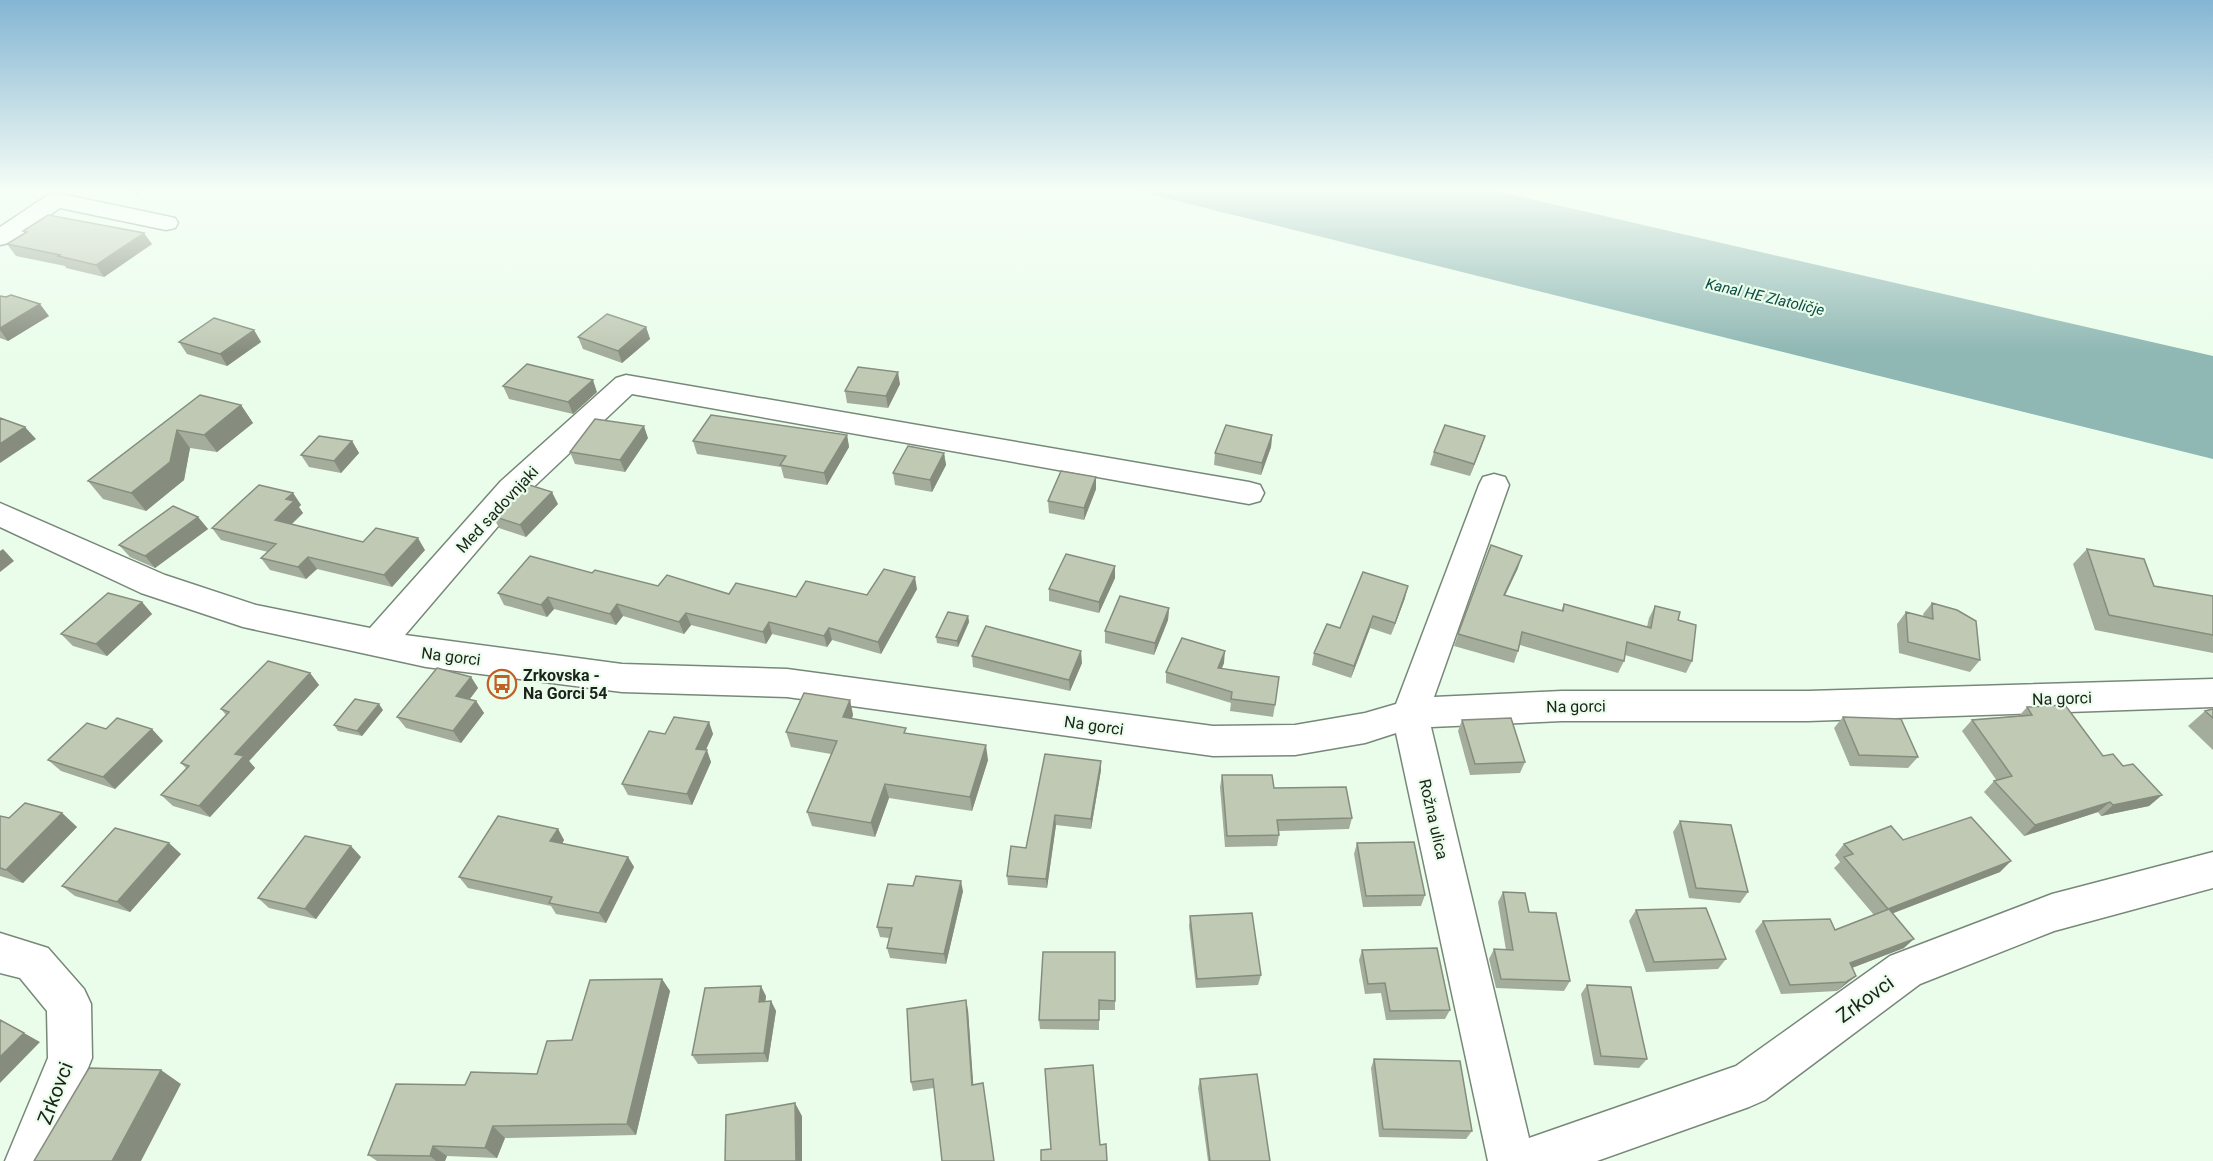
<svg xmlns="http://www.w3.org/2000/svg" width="2213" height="1161" font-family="Roboto,sans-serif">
	<rect width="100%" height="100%" fill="#eafdeb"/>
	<path fill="#8fb7b3" d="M1133,190H1491L2213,356V459Z"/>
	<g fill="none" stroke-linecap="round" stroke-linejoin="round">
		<g stroke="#778878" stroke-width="3">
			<path id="minor" d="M56,193L166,216L175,218L178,223L175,228L166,230L60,208L9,243L0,245V227L48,195Z
				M626,375L1249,482L1260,485L1264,493L1260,501L1249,504L632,394L523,497L405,635L622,664L787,669L1213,726L1295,725L1365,713L1396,704L1479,485L1483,477L1494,474L1505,477L1509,485L1434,697L1562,691H1808L2213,679V707L1808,721H1562L1431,727L1529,1138L1736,1066L1890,956L2052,894L2213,852V888L2054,931L1920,984L1765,1100L1749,1107L1597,1161H1488L1396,733L1365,743L1295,755L1213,756L787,697L622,692L426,667L243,627L141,593L0,527V503L165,575L256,605L370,628L501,481L616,378Z
				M0,933L48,948L84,989L91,1004L92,1058L51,1161H5L48,1058L47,1011L20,978L0,973Z"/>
		</g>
		<use href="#minor" fill="#fff" fill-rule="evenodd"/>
	</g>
	<path fill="#a4ad9b" d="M121,190H145L137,195Z
		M23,231L152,244L104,277L66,268L65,266L16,256L7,244L25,234Z
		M0,296L49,316L8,341L0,338Z
		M646,327L650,339L622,363L583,349L578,337Z
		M254,330L261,342L227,366L187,354L179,342Z
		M900,384L888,408L847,403L845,391Z
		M503,386L597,392L573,414L509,399Z
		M200,395L241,405L253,423L217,452L190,448L184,480L146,511L103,499L88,481Z
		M847,435L849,447L827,485L784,478L781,467L697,454L693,441Z
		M1272,435L1271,447L1261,475L1214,465L1215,453Z
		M1485,436L1470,476L1430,465L1434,452Z
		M648,438L625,472L575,464L570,452Z
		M352,441L359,453L341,473L309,467L301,455Z
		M944,453L946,465L932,492L895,485L893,473Z
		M1096,489L1084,520L1049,513L1048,501Z
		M293,493L301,505L298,507L303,513L292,524L363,542L425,550L392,587L317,569L306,579L270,570L261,558L268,552L221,540L212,528Z
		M558,504L526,537L499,528L493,516Z
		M198,517L208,529L155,568L130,557L119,545Z
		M2087,549L2154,586L2213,596V653L2095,630L2073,564Z
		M1115,566V578L1099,613L1049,601V589Z
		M1518,568L1505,596L1561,611L1564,604L1647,627L1649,618L1655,606L1678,620L1692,661L1686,673L1625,655L1624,661L1618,673L1520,645L1514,663L1454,646L1458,634Z
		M592,573L658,586L729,594L796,597L867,595L917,589L881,654L832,640L827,647L772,634L766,644L691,625L684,634L623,616L616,625L554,609L547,617L504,605L498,593Z
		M1405,598L1391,635L1370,628L1351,678L1312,665L1314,653L1340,628Z
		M142,602L152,614L107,656L73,646L61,634Z
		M1932,603L1980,660L1970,672L1899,653L1897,624L1906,612L1924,617L1923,614Z
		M1169,608L1168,620L1154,655L1105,643V631Z
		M968,616L969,622L958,647L937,643L936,637Z
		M972,656L1082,663L1070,691L973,667Z
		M1224,663L1222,668L1275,705L1273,717L1230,711L1231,703L1166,683V672Z
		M310,673L319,685L249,761L255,768L210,817L173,806L161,795L186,768L181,763L226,715L221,709Z
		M471,677L478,688L469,700L476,701L484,713L461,743L406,728L397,717Z
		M850,700L853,715L852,719L908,734L988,760L972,811L889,798L875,837L812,826L807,812L831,754L791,747L786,732Z
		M2027,707L2103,756L2123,766L2162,795L2149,806L2101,816L2098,812L2024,836L1984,792L1994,781H1997L1962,731L1972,720L2019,716Z
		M2213,709V750L2188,726L2205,711Z
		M383,710L362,736L338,731L334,725Z
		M1843,717L1918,757L1908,768L1850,766L1834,728Z
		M1462,720L1525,762L1520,773L1470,775L1458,731Z
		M709,722L713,734L706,750L711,762L692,805L628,795L622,784L665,734Z
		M106,729L163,741L115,789L61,771L48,760Z
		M1045,754L1101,770L1091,829L1056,825L1047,888L1008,885L1007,876L1026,848Z
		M1222,775L1274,788L1352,818L1349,829L1279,831V835L1277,846L1225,847L1220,787Z
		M62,813L77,827L23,883L0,876V816L9,818Z
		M1680,821L1748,892L1740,903L1689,898L1673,832Z
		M558,829L564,840L562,844L628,857L634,867L606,923L556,914L551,906L468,888L459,877Z
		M1903,840L2000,872L1893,913L1904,948L1852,968L1856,976L1846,984L1837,991L1781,994L1755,931L1763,921L1835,930L1874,915L1834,868L1840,862L1835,855L1844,844Z
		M1357,843L1425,895L1421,906L1363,907L1354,854Z
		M181,854L130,912L75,896L62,886Z
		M361,857L316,919L269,908L258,898Z
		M913,886L963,891L946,964L890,958L887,948L889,938L880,937L877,927Z
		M1503,892L1529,912L1570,981L1564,991L1496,988L1489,959L1494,949L1506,950L1498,902Z
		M1636,910L1726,959L1718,969L1646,972L1629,921Z
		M1190,916L1261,975L1258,985L1196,988L1189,926Z
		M1362,950L1450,1010L1445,1019L1386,1020L1381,993L1365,994L1359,960Z
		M1115,952V1010H1099V1030L1040,1029L1039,1020Z
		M662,979L670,991L636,1135L505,1138L497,1158L447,1156L445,1161H377L368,1155L465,1085L537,1074L572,1040Z
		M1587,985L1647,1059L1639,1068L1594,1065L1581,994Z
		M766,996L765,1002L771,1001L776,1011L768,1062L698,1064L692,1055Z
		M968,1010L973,1085L984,1091L934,1088L913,1091L911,1082Z
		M1374,1059L1472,1131L1466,1139L1379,1137L1371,1068Z
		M1200,1079L1270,1161H1208L1198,1088Z"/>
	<path fill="#868d7e" d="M134,190H145L137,195Z
		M144,233L152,244L104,277L96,265Z
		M40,304L49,316L8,341L0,330V328Z
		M646,327L650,339L622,363L618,351Z
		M254,330L261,342L227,366L220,354Z
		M898,372L900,384L888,408L886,396Z
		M593,380L597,392L573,414L568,402Z
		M241,405L253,423L217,452L204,435Z
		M644,426L648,438L625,472L620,460Z
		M25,427L36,439L0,463V444Z
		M177,430L190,448L184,480L146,511L131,493Z
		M847,435L849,447L827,485L824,473Z
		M1272,435L1271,447L1261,475L1262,463Z
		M1485,436L1481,448L1470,476L1474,464Z
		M352,441L359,453L341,473L334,461Z
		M944,453L946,465L932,492L930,480Z
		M1096,477V489L1084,520V508Z
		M552,492L558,504L526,537L520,525Z
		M293,493L301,505L299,507L303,513L283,532L275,520L286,499Z
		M198,517L208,529L155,568L145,556Z
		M418,538L425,550L392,587L384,575Z
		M3,549L14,561L0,572V551Z
		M1522,556L1518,568L1499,607L1504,595Z
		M308,557L317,569L306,579L298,567Z
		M1115,566V578L1099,613V602Z
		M915,577L917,589L881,654L878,642Z
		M1408,586L1405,598L1391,635L1395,623Z
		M548,597L554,609L547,617L541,605Z
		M142,602L152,614L107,656L96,644Z
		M617,604L623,616L616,625L610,614Z
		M1169,608L1168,620L1154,655L1155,643Z
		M686,613L691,625L684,634L679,622Z
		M968,616L969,622L958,647L957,641Z
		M1373,616L1370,628L1351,678L1354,666Z
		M769,622L772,634L766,644L763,632Z
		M829,628L832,640L827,647L824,636Z
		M1081,651L1082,663L1070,691L1069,680Z
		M1225,651L1224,663L1217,679L1218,668Z
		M310,673L319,685L249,761L255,768L210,817L199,806L235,754Z
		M471,677L478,688L463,708L456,696Z
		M850,700L853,715L846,732L843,717Z
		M476,701L484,713L461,743L453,731Z
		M379,704L383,710L362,736L357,731Z
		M709,722L713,734L701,760L696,749Z
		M152,729L163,741L115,789L103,777Z
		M986,745L988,760L972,811L970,797Z
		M707,750L711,762L692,805L687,794Z
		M1101,761V770L1091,829V819Z
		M885,784L889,798L875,837L871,823Z
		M2162,795L2149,806L2101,816L2113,805Z
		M2110,802L2098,812L2024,836L2035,825Z
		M62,813L77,827L23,883L6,870Z
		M1055,815L1056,825L1047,888L1046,879Z
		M558,829L564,840L557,852L550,841Z
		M169,843L181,854L130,912L117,902Z
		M351,846L361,857L316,919L305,909Z
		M628,857L634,867L606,923L599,913Z
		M2011,861L2000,872L1878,919L1888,909Z
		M961,881L963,891L946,964L944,954Z
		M1914,939L1904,948L1841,972L1850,963Z
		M1856,976L1846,984L1837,991L1846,982Z
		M662,979L670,991L636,1135L627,1124Z
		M761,986L766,996L764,1012L759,1002Z
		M966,1000L968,1010L974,1094L972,1085Z
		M771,1001L776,1011L768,1062L764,1053Z
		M24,1033L40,1042L0,1083V1057Z
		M161,1070L181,1084L141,1161H112Z
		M795,1103L802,1116V1161H796Z
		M493,1126L505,1138L497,1158L485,1148Z
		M433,1146L447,1156L445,1161H436L430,1156Z"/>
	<path fill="#bfc9b4" stroke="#868d7e" stroke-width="1.5" d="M48,215L144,233L96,265L58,256L60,255L7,244L27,232L23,231Z
		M11,295L40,304L0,328V296L6,297Z
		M607,314L646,327L618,351L578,337Z
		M214,318L254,330L220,354L179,342Z
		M527,364L593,380L568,402L503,386Z
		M858,367L898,372L886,396L845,391Z
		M200,395L241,405L204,435L177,430L170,462L131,493L88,481Z
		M711,415L847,435L824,473L780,465L786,456L693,441Z
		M0,418L25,427L0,444Z
		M595,419L644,426L620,460L570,452Z
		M1226,425L1272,435L1262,463L1215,453Z
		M1445,425L1485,436L1474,464L1434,452Z
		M319,436L352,441L334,461L301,455Z
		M908,446L944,453L930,480L893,473Z
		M1061,471L1096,477L1084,508L1048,501Z
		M523,483L552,492L520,525L493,516Z
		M259,485L293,493L286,499L294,501L275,520L363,542L376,528L418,538L384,575L308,557L298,567L261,558L276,544L212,528Z
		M173,506L198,517L145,556L119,545Z
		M1491,545L1522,556L1504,595L1563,611L1564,604L1651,628L1655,606L1680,612L1678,620L1696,625L1692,661L1627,642L1624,661L1522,632L1518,651L1458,634Z
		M2087,549L2144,559L2154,586L2213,596V635L2109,615Z
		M1066,554L1115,566L1099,602L1049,589Z
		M530,556L592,573L595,570L658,586L667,575L729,594L736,583L796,597L806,581L867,595L884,569L915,577L878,642L829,628L824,636L769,622L763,632L686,613L679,622L617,604L610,614L548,597L541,605L498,593Z
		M1363,572L1408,586L1395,623L1373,616L1354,666L1314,653L1327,624L1340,628Z
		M108,593L142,602L96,644L61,634Z
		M1120,596L1169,608L1155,643L1105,631Z
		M1932,603L1957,610L1976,621L1980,660L1908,642L1906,612L1933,619Z
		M948,612L968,616L957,641L936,637Z
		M986,626L1081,651L1069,680L972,656Z
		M1182,638L1225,651L1218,668L1279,677L1275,705L1231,699L1232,692L1166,672Z
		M268,661L310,673L235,754L244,756L199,806L161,795L189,766L181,763L229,712L221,709Z
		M437,668L471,677L456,696L476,701L453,731L397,717Z
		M804,693L850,700L843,717L906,728L904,733L986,745L970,797L885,784L871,823L807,812L837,741L786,732Z
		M355,699L379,704L357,731L334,725Z
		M2065,705L2103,756L2113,754L2123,766L2133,764L2162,795L2113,805L2110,802L2035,825L1994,781L2012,776L1972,720L2032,715L2027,707Z
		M2213,709V718L2205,711Z
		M674,717L709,722L696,749L707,750L687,794L622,784L649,731L665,734Z
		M1843,717L1901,719L1918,757L1859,755Z
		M117,718L152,729L103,777L48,760L87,723L106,729Z
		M1511,718L1525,762L1475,764L1462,720Z
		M1045,754L1101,761L1091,819L1055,815L1046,879L1007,876L1011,846L1026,848Z
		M1222,775H1272L1274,788L1346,787L1352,818L1277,820L1279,835L1227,836Z
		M25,803L62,813L6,870L0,868V816L9,818Z
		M498,816L558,829L550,841L628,857L599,913L549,903L552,897L459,877Z
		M1971,817L2011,861L1888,909L1844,857L1853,854L1844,844L1891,826L1903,840Z
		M1680,821L1731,825L1748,892L1696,888Z
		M115,828L169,843L117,902L62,886Z
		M305,836L351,846L305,909L258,898Z
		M1414,842L1425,895L1366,896L1357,843Z
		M916,876L961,881L944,954L887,948L892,928L877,927L888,884L913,886Z
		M1503,892L1525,893L1529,912L1556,913L1570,981L1501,979L1494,949L1513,950Z
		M1706,908L1726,959L1654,962L1636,910Z
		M1889,909L1914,939L1850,963L1856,976L1846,982L1790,985L1763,921L1830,919L1835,930Z
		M1252,913L1261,975L1197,979L1190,916Z
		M1437,948L1450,1010L1390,1011L1385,983L1368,984L1362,950Z
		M1043,952H1115V1001L1099,1000V1020H1039Z
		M662,979L627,1124L493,1126L485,1148L433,1146L430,1156L368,1155L396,1084L465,1085L471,1072L537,1074L547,1041L572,1040L590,980Z
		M1587,985L1631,987L1647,1059L1601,1056Z
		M761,986L759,1002L771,1001L764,1053L692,1055L705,988Z
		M966,1000L972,1085L983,1083L994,1161H942L933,1079L911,1082L907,1009Z
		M0,1020L24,1033L0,1057Z
		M1374,1059L1460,1061L1472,1131L1383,1129Z
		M1093,1065L1100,1145L1106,1144L1107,1161H1041V1150L1051,1149L1045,1069Z
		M89,1068L161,1070L112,1161H34Z
		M1257,1074L1270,1161H1210L1200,1079Z
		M795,1103L796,1161H725L726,1115Z"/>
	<linearGradient id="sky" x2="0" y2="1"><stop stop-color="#84b5d3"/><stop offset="0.54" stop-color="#f6fef6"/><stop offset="1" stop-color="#f6fef6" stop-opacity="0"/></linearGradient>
	<rect width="2213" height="353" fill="url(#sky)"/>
	<defs>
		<g id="bus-ring" transform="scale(1.5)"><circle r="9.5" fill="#eafdeb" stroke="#c25f27" stroke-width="1.5"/><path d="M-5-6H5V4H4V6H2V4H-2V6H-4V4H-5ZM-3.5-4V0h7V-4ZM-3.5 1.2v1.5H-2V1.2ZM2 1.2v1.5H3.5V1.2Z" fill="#c25f27"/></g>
	</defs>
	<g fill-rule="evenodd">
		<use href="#bus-ring" x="502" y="684"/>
	</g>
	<g text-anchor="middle" stroke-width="4.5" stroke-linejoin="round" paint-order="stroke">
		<g font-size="15" font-style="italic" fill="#0e4a46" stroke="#eafdeb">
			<text transform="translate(1765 297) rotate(13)" y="5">Kanal HE Zlatoličje</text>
		</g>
		<g font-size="16" fill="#1b221b" stroke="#eafdeb">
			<text transform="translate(497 509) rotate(-47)" y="6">Med sadovnjaki</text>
			<text transform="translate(451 656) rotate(7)" y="6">Na gorci</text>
			<text transform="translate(2062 698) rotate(-2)" y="6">Na gorci</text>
			<text transform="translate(1576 706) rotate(-1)" y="6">Na gorci</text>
			<text transform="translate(1094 725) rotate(8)" y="6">Na gorci</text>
			<text transform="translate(1434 819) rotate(77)" y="6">Rožna ulica</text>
		</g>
		<g font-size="16" font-weight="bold" fill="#1b221b" stroke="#eafdeb" text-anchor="start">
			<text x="523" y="681">Zrkovska -<tspan x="523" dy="18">Na Gorci 54</tspan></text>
		</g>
		<g font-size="20" fill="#1b221b" stroke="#eafdeb">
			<text transform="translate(1865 999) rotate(-36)" y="7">Zrkovci</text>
			<text transform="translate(55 1093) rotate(-69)" y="7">Zrkovci</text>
		</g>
	</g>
</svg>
